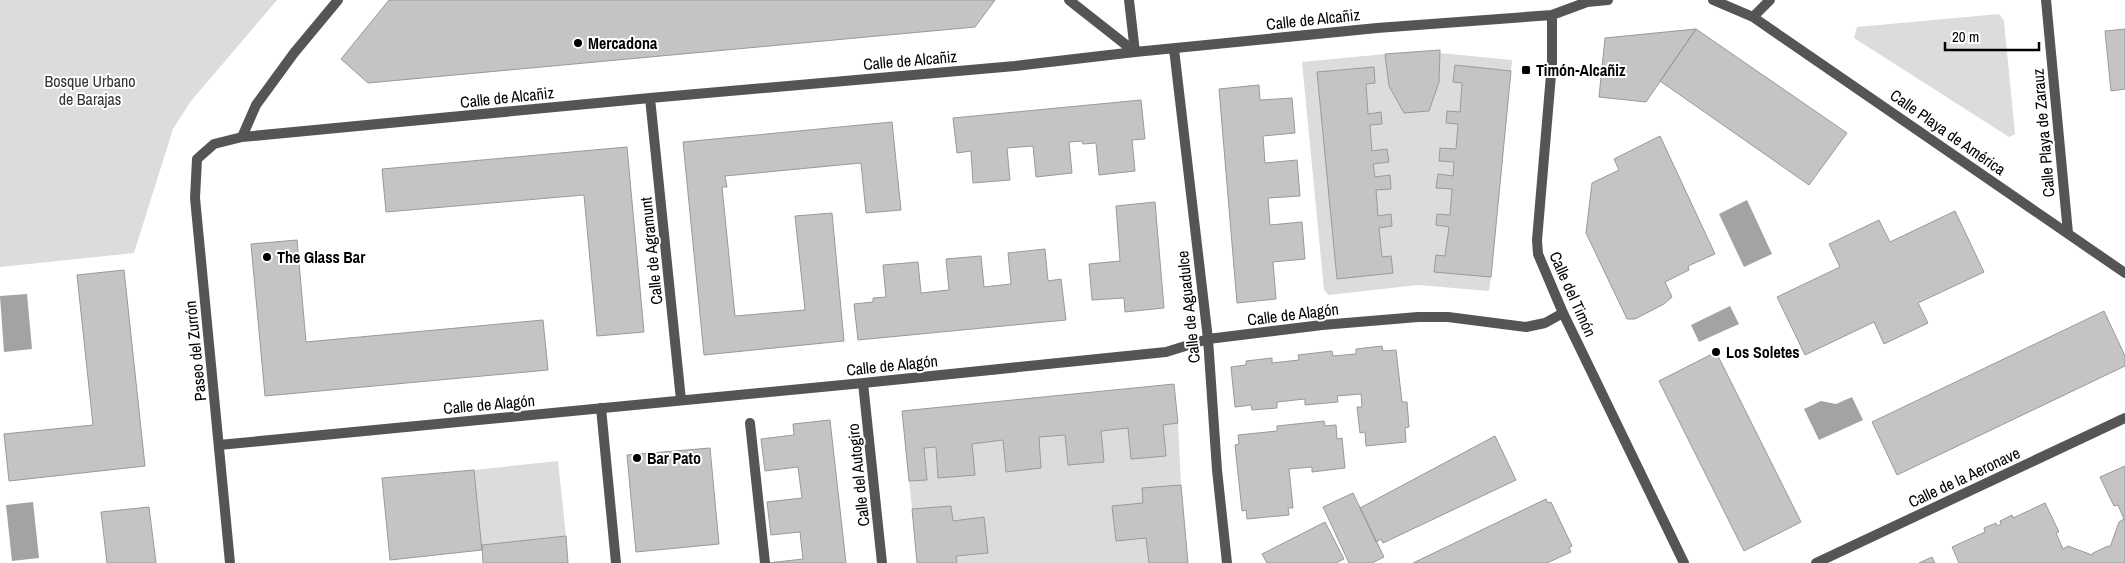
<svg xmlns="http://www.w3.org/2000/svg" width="2125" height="563" font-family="'Archivo Narrow',sans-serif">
	<rect width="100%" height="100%" fill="#fff"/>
	<path fill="#dcdcdc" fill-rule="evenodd" d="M0,0H277L191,101L173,129L134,253L0,267Z
		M1999,14L2004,21L2015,134L2009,137L1854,38L1857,27Z
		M1440,53L1512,60L1511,71L1455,65L1453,82L1462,83L1460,112L1447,111L1446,122L1458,124L1456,149L1440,148L1439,160L1454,162L1453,176L1437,188L1452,189L1450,215L1437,214L1436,225L1449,227L1445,256L1436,255L1435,271L1491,277L1489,291L1418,285L1329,295L1324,290L1302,62L1385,54L1389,86L1404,113L1429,111L1439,82ZM1373,67L1375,83L1366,84L1368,114L1381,112L1382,124L1370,125L1372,151L1387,149L1389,162L1373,164L1375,177L1389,175L1376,190L1378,216L1391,215L1392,226L1379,228L1382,257L1391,256L1393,273L1337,279L1318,72Z
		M1178,423L1181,485L1142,488L1143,503L1112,506L1116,541L1146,538L1149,563H957L956,556L988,553L984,518L953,521L951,506L912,509L909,481L927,480L924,448L936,447L939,478L974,475L972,444L1003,440L1006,472L1041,468L1039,437L1065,435L1068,465L1103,462L1101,431L1128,428L1131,459L1166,456L1163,425Z
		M558,461L566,536L482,545L474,470Z"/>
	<path fill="#a3a3a3" d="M1747,200L1772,254L1744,267L1719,214Z
		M27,294L32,349L4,352L0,296Z
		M1730,306L1739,324L1699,342L1691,325Z
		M1852,397L1863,420L1819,440L1804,409L1821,401L1836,404Z
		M33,502L39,558L12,561L6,505Z"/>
	<path fill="#c4c4c4" stroke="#999" d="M389,0H995L975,27L368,83L341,59Z
		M1696,29L1646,102L1599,97L1605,38Z
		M1696,29L1847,133L1809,185L1660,81Z
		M2125,29V89L2111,91L2105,31Z
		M1440,50L1439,82L1429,111L1404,113L1389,86L1385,54Z
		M1455,65L1511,71L1491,277L1434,272L1436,255L1445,256L1449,227L1436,225L1437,214L1450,215L1452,189L1436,188L1438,174L1453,176L1454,162L1439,161L1440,148L1456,149L1458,124L1446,123L1447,111L1460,112L1462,83L1453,82Z
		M1374,67L1375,83L1366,84L1368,114L1381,112L1382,124L1370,125L1372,151L1387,149L1389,162L1373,164L1375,177L1390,175L1391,189L1376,190L1378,216L1391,214L1392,226L1379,228L1382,257L1391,256L1393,273L1337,279L1317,72Z
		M1259,85L1260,100L1292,98L1295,133L1263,136L1265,163L1297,160L1300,196L1268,198L1270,225L1302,222L1305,259L1273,262L1276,299L1237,303L1219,89Z
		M1141,100L1145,139L1132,140L1135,171L1099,175L1096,143L1083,144L1082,141L1069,142L1072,173L1036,177L1033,146L1007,148L1010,180L973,183L971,151L957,153L953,118Z
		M892,122L901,210L866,213L861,163L725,176L727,187H722L735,316L805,310L795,216L832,213L844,341L704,355L683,142Z
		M1660,136L1715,254L1688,266L1689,270L1665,282L1672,297L1664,304L1635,319H1627L1586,233L1592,183L1619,170L1614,159Z
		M627,147L644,332L597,336L584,195L386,212L382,169Z
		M1155,202L1164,308L1125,312L1124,298L1092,300L1089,264L1120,261L1116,206Z
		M1955,211L1984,272L1918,303L1928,323L1884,344L1874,322L1805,355L1777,297L1840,267L1829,244L1879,220L1890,242Z
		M297,240L306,342L543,320L548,370L265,396L251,244Z
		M1045,249L1048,281L1061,279L1066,320L858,340L854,304L873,302V298L886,297L883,265L918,262L921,293L949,290L946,259L981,256L984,287L1011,284L1008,253Z
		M124,270L145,466L9,481L4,434L93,425L77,275Z
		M2104,311L2125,356V366L1897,475L1872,422Z
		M1382,346L1383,351L1396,350L1402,402H1407L1409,427L1405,428L1406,442L1366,446L1365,432L1360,433L1357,407H1362L1361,394L1337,396L1338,402L1305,405V399L1277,402V408L1252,410L1251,405L1235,407L1231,367L1246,365V361L1272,358V363L1299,360L1298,355L1332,351L1333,356L1356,354V349Z
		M1716,352L1801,522L1744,551L1659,381Z
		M1174,384L1178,423L1163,425L1166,456L1131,459L1128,428L1101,431L1104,462L1068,465L1065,435L1039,437L1041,468L1006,472L1003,440L972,444L975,475L938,478L936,447L924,448L927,480L909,481L902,411Z
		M830,420L846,563H768L803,559L800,532L771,535L767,502L802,498L798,467L765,471L761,439L794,435L793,424Z
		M1324,421L1325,426L1336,425L1337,439L1342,438L1345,468L1312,472V467L1289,469L1293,508H1288L1289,515L1247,519L1246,510L1242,511L1235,445L1239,444L1238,435L1277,431V426Z
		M1495,436L1516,480L1383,543L1381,539L1376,542L1360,508Z
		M710,448L719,544L636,552L627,455Z
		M2125,466V563H1959L1952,547L1985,532L1984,528L1996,523L1997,526L2001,524L2000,521L2012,515L2013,518L2045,503L2059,532L2056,533L2063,549L2068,546L2092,555L2093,553L2108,546L2110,547L2119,522L2124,519L2118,505L2114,506L2100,477Z
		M474,470L482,550L390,560L382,478Z
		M1181,485L1188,563H1149L1146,538L1116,541L1112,506L1143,503L1142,488Z
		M1353,493L1384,557L1372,563H1349L1323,507Z
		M1546,499L1548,503L1551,502L1572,546L1569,548L1571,552L1547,563H1413Z
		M951,506L953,521L984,517L988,553L956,556L957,563H917L912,509Z
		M149,507L156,563H107L101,512Z
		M1325,522L1344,559L1336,563H1267L1262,554Z
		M566,536L568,563H483L482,545Z
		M1932,557L1935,563H1919Z"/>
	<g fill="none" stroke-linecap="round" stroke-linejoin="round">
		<path stroke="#555" stroke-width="10" d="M601,408L616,563"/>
		<path stroke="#555" stroke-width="10" d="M750,423L765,563"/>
		<path stroke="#555" stroke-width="10" d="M1069,0L1135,52
			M1129,0L1135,52
			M1713,0L1753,17L2125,273
			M2046,0L2068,233
			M1552,15V63L1537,240L1538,254L1563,313L1684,563
			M1753,17L1770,0
			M1174,49L1208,339L1217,470L1227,563
			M650,98L681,400
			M242,137L256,105L294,53L338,0
			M863,383L882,563
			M219,445L863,383L1166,352L1208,339L1322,325L1418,317H1448L1526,327L1545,323L1563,313
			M230,563L195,198L197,159L214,144L242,137L650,98L1015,66L1135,52L1377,28L1552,15L1587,2L1608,0
			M1816,563L2125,418"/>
	</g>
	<g fill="#000" stroke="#fff" stroke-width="2">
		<circle cx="578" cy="43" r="5"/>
		<rect x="1521" y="65" width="10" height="10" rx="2.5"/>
		<circle cx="267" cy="257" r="5"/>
		<circle cx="1716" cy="352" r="5"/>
		<circle cx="637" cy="458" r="5"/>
	</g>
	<g text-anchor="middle" stroke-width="4" stroke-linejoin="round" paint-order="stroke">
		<g font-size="16" fill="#000" stroke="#fff">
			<text transform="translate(1313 19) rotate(-6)" y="6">Calle de Alcañiz</text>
			<text transform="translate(910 60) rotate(-5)" y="6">Calle de Alcañiz</text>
			<text transform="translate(507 97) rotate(-6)" y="6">Calle de Alcañiz</text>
			<text transform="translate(1948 132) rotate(35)" y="6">Calle Playa de América</text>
			<text transform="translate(2043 133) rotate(-95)" y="6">Calle Playa de Zarauz</text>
			<text transform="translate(651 251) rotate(-96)" y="6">Calle de Agramunt</text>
			<text transform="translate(1573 294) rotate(66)" y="6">Calle del Timón</text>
			<text transform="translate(1188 307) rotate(-96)" y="6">Calle de Aguadulce</text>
			<text transform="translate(1293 314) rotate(-7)" y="6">Calle de Alagón</text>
			<text transform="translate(195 351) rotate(-96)" y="6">Paseo del Zurrón</text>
			<text transform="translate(892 365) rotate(-6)" y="6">Calle de Alagón</text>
			<text transform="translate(489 404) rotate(-5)" y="6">Calle de Alagón</text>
			<text transform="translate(858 475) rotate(-96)" y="6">Calle del Autogiro</text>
			<text transform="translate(1964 477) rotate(-25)" y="6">Calle de la Aeronave</text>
		</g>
		<g font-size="16" font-weight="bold" fill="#000" stroke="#fff" text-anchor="start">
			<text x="588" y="49">Mercadona</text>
			<text x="1536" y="76">Timón-Alcañiz</text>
			<text x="277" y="263">The Glass Bar</text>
			<text x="1726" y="358">Los Soletes</text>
			<text x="647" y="464">Bar Pato</text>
		</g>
		<g font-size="16" fill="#333" stroke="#fff">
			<text x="90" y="87">Bosque Urbano<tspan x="90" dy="18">de Barajas</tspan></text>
		</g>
	</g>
	<path d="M1945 42v8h94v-8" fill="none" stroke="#000000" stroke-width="2.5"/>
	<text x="1952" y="42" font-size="15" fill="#000000" stroke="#ffffff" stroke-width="4" paint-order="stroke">20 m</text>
</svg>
